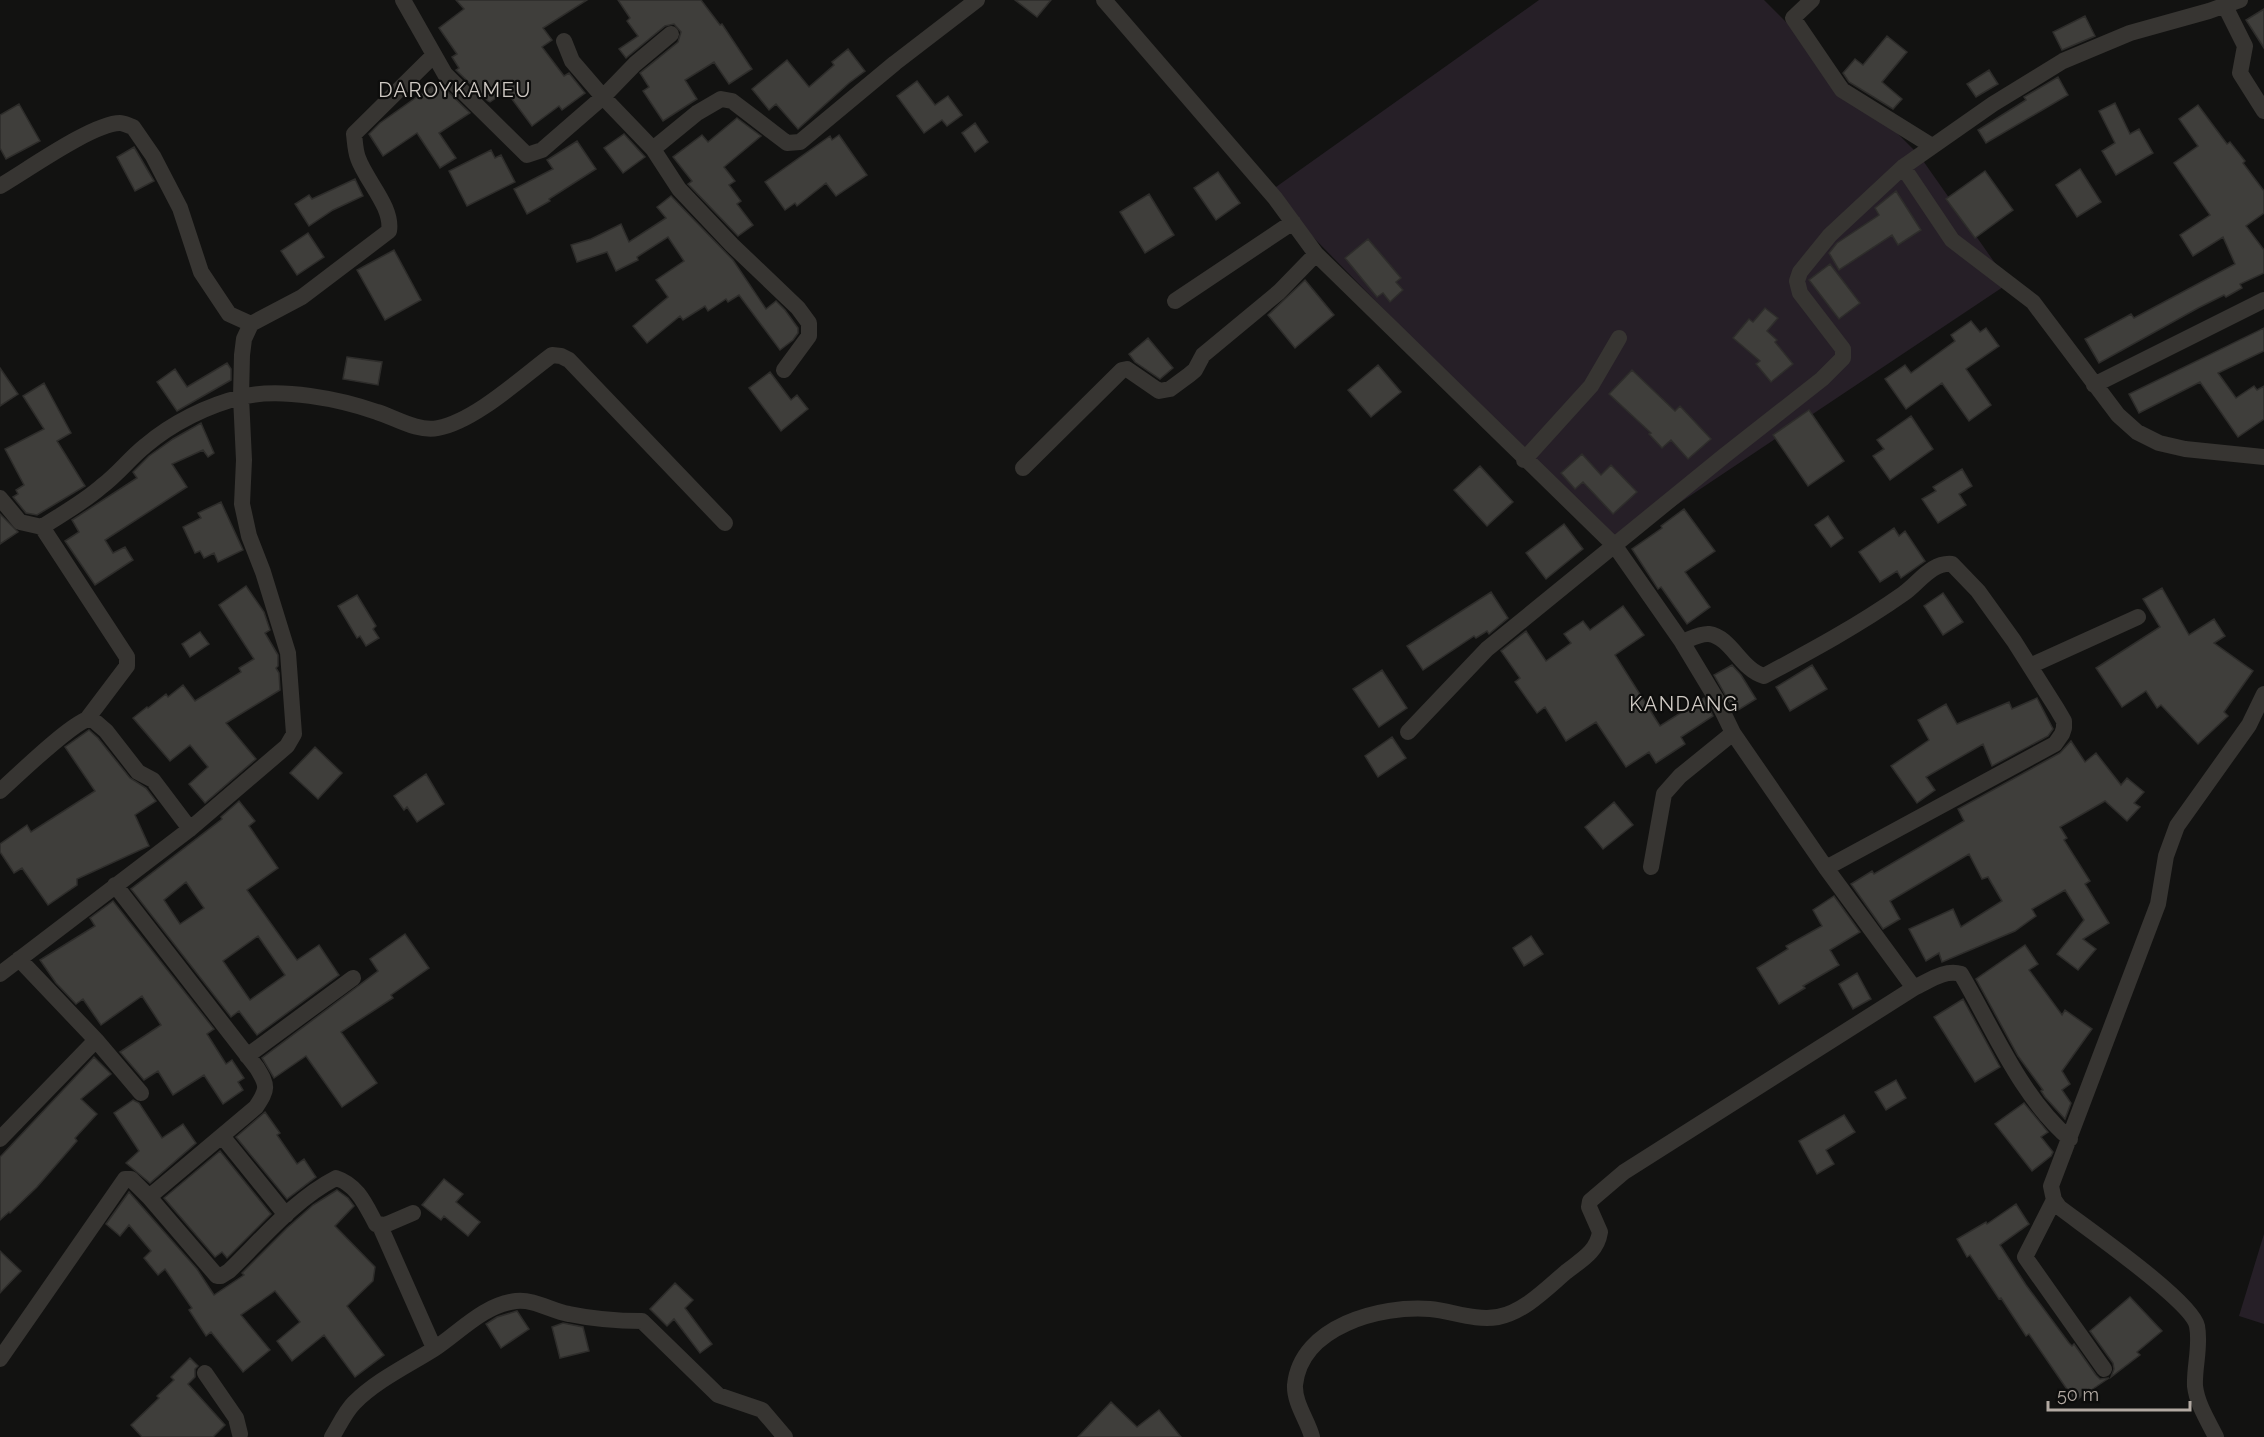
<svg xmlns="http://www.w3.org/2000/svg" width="2264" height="1437" font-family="Raleway,sans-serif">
	<rect width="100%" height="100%" fill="#121211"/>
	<path fill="#261f27" d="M1539,0H1764L1919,155L2009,283L1615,546L1269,192Z
		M2264,1234V1324L2239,1316Z"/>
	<path fill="#3f3e3b" stroke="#2e2d2b" stroke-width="1.5" fill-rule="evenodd" d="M456,0H587L543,28L552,40L542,47L564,76L569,73L585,93L562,110L559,106L532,126L506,91L490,102L488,101L456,70L459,68L452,57L457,54L439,28L464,9Z
		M618,0H701L720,25L722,24L752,69L729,84L714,62L685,80L697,99L663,121L643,91L649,87L640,73L678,42L681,32L674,24L665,26L626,58L619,49L638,36L627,21L630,18Z
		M1015,0H1051L1037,17Z
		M2264,9V48L2246,20Z
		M2085,16L2095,36L2062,50L2053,32Z
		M1887,36L1907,52L1882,82L1902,99L1893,109L1849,82L1843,73L1855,59L1863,65Z
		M848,49L865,71L849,83L798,129L776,104L769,110L752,89L787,60L809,87L834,65L832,62Z
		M1989,70L1998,84L1976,97L1967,84Z
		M2058,77L2068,95L1986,143L1978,130L2026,100L2024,97Z
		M917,81L935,105L948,96L962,115L947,126L942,120L924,133L897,96Z
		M438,82L470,113L439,133L456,158L440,168L417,133L383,156L369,134L380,123Z
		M2115,103L2130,134L2139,129L2153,153L2116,175L2102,151L2115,143L2099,111Z
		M19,104L40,141L6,159L0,148V115Z
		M2198,105L2227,144L2230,142L2245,161L2243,163L2264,191V213L2246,226L2264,250V273L2240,284L2242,288L2226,297L2224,295L2198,308L2099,363L2085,339L2131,314L2134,318L2235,264L2223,237L2193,256L2180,235L2210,215L2174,163L2198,146L2179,119Z
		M737,118L761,136L724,167L735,181L729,185L741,201L737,204L753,225L738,236L688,184L692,181L673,157L702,135L708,142Z
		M975,123L988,142L975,152L962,133Z
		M624,134L645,157L623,173L604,148Z
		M839,135L867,175L836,196L826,183L797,206L795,203L785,210L765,182L830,136L832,140Z
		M577,141L596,169L549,199L550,201L527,214L514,189L553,169L547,160Z
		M134,147L154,181L135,191L117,157Z
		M491,150L495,158L501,155L515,182L467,206L449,171Z
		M2080,169L2101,202L2077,217L2056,185Z
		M1985,171L2013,210L1975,238L1946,199Z
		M1218,172L1240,203L1216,220L1194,188Z
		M355,179L363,196L333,210L309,226L295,204L309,195L312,199Z
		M1896,191L1921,230L1898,245L1892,235L1839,270L1829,253L1837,243L1879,215L1875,208Z
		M1149,194L1174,235L1145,253L1120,212Z
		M671,196L733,260L766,309L776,301L785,310L798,328V333L793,340L780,350L739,295L728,302L726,299L708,311L705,306L683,320L680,316L647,343L633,326L668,297L656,280L684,261L668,237L637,257L638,260L616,271L607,252L577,262L571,245L591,239L621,224L629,242L666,218L657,207Z
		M308,233L324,257L297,275L281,251Z
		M1368,239L1401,278L1396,282L1403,290L1390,302L1383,293L1377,297L1345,258Z
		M394,250L421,300L385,320L357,270Z
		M1830,264L1860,303L1839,319L1809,280Z
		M1305,280L1334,315L1295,348L1268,315Z
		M1765,308L1778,318L1767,331L1777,340L1775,342L1793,364L1771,382L1756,364L1760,361L1733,338L1749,319L1753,322Z
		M1971,321L1980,332L1986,328L1999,346L1966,369L1991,405L1969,421L1942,383L1906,409L1885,379L1905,365L1911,373L1955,341L1951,335Z
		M2264,328V351L2218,373L2236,398L2254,386L2257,390L2264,386V419L2238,437L2200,382L2139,413L2129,394Z
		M1148,338L1173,368L1160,379L1135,362L1129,354Z
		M347,357L382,362L378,385L343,379Z
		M227,363L231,369V380L177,411L157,382L175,369L187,387Z
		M1378,365L1401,392L1371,417L1348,390Z
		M0,368L18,394L0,406Z
		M1632,370L1675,411L1680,406L1711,439L1688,459L1671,440L1662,448L1649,434L1651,433L1609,394Z
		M770,372L791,400L797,395L808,409L781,431L749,388Z
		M44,383L71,433L57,441L85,486L37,515L26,513L13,497L18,494L16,490L24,485L5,449L44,429L23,396Z
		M1809,410L1844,461L1808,486L1773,435Z
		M1911,416L1933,449L1890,480L1873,456L1884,449L1877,440Z
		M201,423L214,453L208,457L203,450L172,464L187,487L105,540L113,553L125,547L133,560L95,585L65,541L79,532L72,520L137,478L133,472L149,456L173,439Z
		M1582,454L1601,475L1611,465L1637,492L1613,514L1583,482L1575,489L1561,473Z
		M1480,466L1513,502L1487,526L1454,490Z
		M1962,469L1972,486L1959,494L1966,505L1938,523L1922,499L1936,491L1933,487Z
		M221,502L243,550L218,562L214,553L204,558L200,551L195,553L183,527L201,518L198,513Z
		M1684,509L1715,551L1685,572L1710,607L1687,624L1661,587L1658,589L1632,549L1662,528L1661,526Z
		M0,514L18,532L0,544Z
		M1828,516L1843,538L1831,547L1815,525Z
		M1564,524L1583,549L1546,579L1526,553Z
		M1894,528L1899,536L1905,531L1925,561L1901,578L1897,571L1880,582L1859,552Z
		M246,586L264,612L270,630L265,633L278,655V666L276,668L279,673L280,690L226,723L256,759L205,803L189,784L208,767L190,745L170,761L133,718L147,707L148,708L166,694L168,697L183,685L195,701L241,672L239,668L254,659L219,605Z
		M2162,588L2189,635L2214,619L2225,636L2214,643L2253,671L2224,712L2228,716L2198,744L2161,705L2157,708L2146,691L2122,707L2096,668L2160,627L2143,599Z
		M1491,592L1508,618L1489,634L1487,631L1476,638L1474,636L1423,670L1407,646Z
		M1943,593L1963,622L1943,635L1924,606Z
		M357,595L376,626L373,629L379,638L366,646L360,636L357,638L338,606Z
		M1623,606L1644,635L1615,655L1660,726L1704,698L1713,716L1681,737L1685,744L1656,763L1649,752L1626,767L1596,722L1566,741L1545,707L1537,713L1515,682L1520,678L1501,651L1526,631L1546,661L1571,643L1564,634L1583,621L1590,630Z
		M200,632L209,644L190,657L182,644Z
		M1732,665L1741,675L1756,699L1735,712L1714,675Z
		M1812,665L1827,689L1790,711L1776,687Z
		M1382,670L1407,708L1379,727L1353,689Z
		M2037,698L2053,729L2048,736L1992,766L1983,744L1926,777L1935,790L1917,803L1891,766L1929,740L1918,720L1946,704L1957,724L2009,702L2012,709Z
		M89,730L98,738L130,778L146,788L156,801L135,815L149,846L77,879V885L48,905L22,868L14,873L0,852V844L27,825L31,832L95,791L65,747Z
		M1392,737L1406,758L1378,777L1365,756Z
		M2071,741L2085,762L2096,753L2121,785L2127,778L2144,792L2134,803L2140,807L2127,821L2105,801L2060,827L2067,838L2064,840L2090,881L2085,884L2109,923L2083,939L2096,949L2078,970L2057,954L2084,920L2065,890L2032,909L2036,916L2015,931L1942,962L1939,953L1926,961L1909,929L1953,909L1961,927L2002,901L1988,877L1982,879L1969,854L1890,901L1900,919L1883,929L1851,884L1872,871L1874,874L1964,821L1958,809L2060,753Z
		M315,747L342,773L318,799L290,773Z
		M426,774L444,804L417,822L407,807L404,810L394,796Z
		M239,801L255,821L249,826L278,868L247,890L297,960L319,945L339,975L257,1035L239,1011L231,1017L131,889L222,819L221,817ZM186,882L204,908L180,924L164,900ZM258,936L285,975L250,1000L223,961Z
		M1614,802L1633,825L1603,849L1585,827Z
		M1834,896L1860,932L1830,950L1839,965L1803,986L1805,988L1779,1004L1757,968L1788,949L1786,946L1822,926L1813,910Z
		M113,901L214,1029L207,1034L226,1064L232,1060L244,1078L238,1082L243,1090L223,1104L204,1075L173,1095L158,1071L144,1080L120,1052L161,1025L142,996L101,1025L83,999L76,1004L56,983L40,960L95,926L90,918Z
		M405,934L429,968L391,995L393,998L341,1032L377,1083L342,1107L306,1056L274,1078L262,1058L378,971L370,959Z
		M1531,936L1543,954L1524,966L1513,948Z
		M2025,945L2038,964L2029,970L2062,1015L2065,1010L2092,1029L2062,1071L2070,1084L2062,1090L2071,1103L2065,1119L2045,1097L2041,1091L2043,1090L2018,1056L1976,979Z
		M1857,973L1871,999L1853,1009L1839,984Z
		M1963,999L2000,1067L1975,1082L1934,1017Z
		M94,1057L111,1074L81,1099L97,1114L75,1138L77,1141L37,1187L10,1213L9,1212L0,1220V1157Z
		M1896,1080L1906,1098L1886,1110L1875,1092Z
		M133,1100L139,1103L162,1138L183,1124L196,1143L150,1183L126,1163L139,1151L114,1113Z
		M2024,1103L2048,1132L2041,1137L2053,1152L2051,1156L2032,1171L1995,1124Z
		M265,1112L280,1133L277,1135L297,1164L304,1159L316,1177L287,1199L236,1137Z
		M1844,1115L1855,1132L1826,1150L1834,1164L1817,1174L1799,1141Z
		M220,1151L271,1214L227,1258L222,1252L215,1257L164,1198Z
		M444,1179L463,1194L456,1202L480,1222L468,1236L444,1216L441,1220L422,1205Z
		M337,1190L348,1198L354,1206L335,1226L375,1267L373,1281L347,1306L384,1355L355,1377L324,1335L292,1361L277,1341L300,1322L275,1291L241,1315L270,1350L243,1372L211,1332L206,1336L189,1310L192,1308L165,1269L158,1275L144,1258L151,1251L129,1225L120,1236L106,1224L129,1192L197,1269L214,1295L244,1275L242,1273L287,1228L313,1205Z
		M2016,1204L2029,1224L2000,1245L2026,1285L2069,1343L2072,1346L2074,1344L2096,1375L2100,1379L2109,1378L2075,1401L2029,1334L2026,1336L2001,1298L1999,1299L1970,1255L1967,1257L1957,1239L1986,1222L1987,1224Z
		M0,1251L21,1271L0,1293Z
		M675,1283L693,1300L685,1308L712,1344L700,1353L674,1319L667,1326L650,1309Z
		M2130,1297L2162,1331L2137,1352L2140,1355L2111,1377L2114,1369L2113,1363L2090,1331Z
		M517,1311L529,1329L501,1348L486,1324L497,1317Z
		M563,1323L583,1327L589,1351L560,1358L552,1327Z
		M190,1358L198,1366L195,1369V1377L188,1384L225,1425L213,1437H142L131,1425L159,1398L157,1396L174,1380L171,1377Z
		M1111,1402L1137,1427L1159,1410L1181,1437H1078Z"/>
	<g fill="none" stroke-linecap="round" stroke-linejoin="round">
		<path stroke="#373532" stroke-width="16" d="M403,0L445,74L527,155L542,150L603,97L653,149L697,113L721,99L732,101L787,143L800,142L895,63L977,0
			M1104,0L1275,198L1316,254L1615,546L1682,642L1717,700L1733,733L1826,868L1914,988
			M1812,0L1793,18L1842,90L1932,146
			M2225,6L2245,46L2240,73L2264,111
			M564,41L572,61L603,97L635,64L671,34
			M653,149L679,189L732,245L798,308L809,323V336L784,370
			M1903,167L1952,240L2033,302L2118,415L2137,432L2159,443L2185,449L2264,457
			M0,186C26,171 93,123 120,123C124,123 129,126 133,127L153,156L180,208L201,272L229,314L251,324L302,297L389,231C393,207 366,181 358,158C355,150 355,141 354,134L434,55
			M1175,301L1293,222
			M2094,385L2264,300
			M1524,460L1591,386L1619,338
			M1023,468L1122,370L1127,369L1159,391L1170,389L1189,375L1195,370L1203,355L1279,292L1316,254
			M0,498L20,522L42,527C62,514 84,502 102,486C118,474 130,458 145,446C172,423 208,405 242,397C280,387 340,399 377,412C396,418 417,432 438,428C475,421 521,378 552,355L561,356L569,360L725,523
			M42,527L127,657V666L87,719
			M1682,642C1690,639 1701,633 1709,634C1731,637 1741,670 1764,676C1811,651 1859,625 1903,594C1919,583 1931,562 1952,564L1978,591L2014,641L2057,709L2064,721V728L2062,734L2055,744L1826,868
			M2030,666L2138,617
			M1408,732L1487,649L1724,456L1822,379L1843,358V349L1800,293L1797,281L1800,272L1830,235L1903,167L1993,104L2063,61L2130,33L2209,11L2240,0
			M0,791C17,776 73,721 91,718L106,731L138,772L153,780L190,829
			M1651,867L1664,794L1680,776L1733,733
			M115,885L257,1068C268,1086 268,1089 256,1107L149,1197
			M19,959L96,1040L141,1093
			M0,974L190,829L287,746L294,734L288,653L263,572L249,536L242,504L244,460L241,397L242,355L244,339L251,324
			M247,1056L353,978
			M222,1136L286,1215
			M0,1139L96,1040
			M2054,1200L2025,1257L2104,1369
			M380,1226L434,1348
			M0,1359L125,1179H131L149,1197L217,1276H221L229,1271C262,1239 295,1199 336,1178C358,1185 366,1206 376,1224L385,1225L413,1213
			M205,1373L236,1418L240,1434
			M332,1437C339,1426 345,1412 354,1403C377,1380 407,1366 434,1349C460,1332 483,1305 516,1301C534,1299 552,1311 569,1314C593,1319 617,1321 642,1321L718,1395L762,1410L785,1437
			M1312,1437C1308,1421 1294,1403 1295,1385C1301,1326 1381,1305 1430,1309C1452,1311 1475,1321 1498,1317C1524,1312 1546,1289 1566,1272C1581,1260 1597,1252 1600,1232L1589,1207L1590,1201L1624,1172L1914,988C1929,981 1945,969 1961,974C1994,1030 2020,1096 2070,1139
			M2216,1437C2208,1421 2197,1404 2195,1386C2194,1367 2201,1346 2197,1326C2192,1301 2085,1227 2059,1207L2054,1200L2051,1186L2158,904L2166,856L2177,826L2249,725L2264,694"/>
	</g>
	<g text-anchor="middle" stroke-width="4.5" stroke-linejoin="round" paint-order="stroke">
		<g font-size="20" letter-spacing="1.5" fill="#cfc9c3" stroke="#0d0d0c">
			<text x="455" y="97">DAROYKAMEU</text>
			<text x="1684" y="711">KANDANG</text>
		</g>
	</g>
	<path d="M2048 1401v9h142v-9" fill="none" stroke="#b2a9a2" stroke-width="3"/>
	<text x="2057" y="1401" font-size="18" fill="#b2a9a2" stroke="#0d0d0c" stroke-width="4.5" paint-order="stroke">50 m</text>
</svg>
